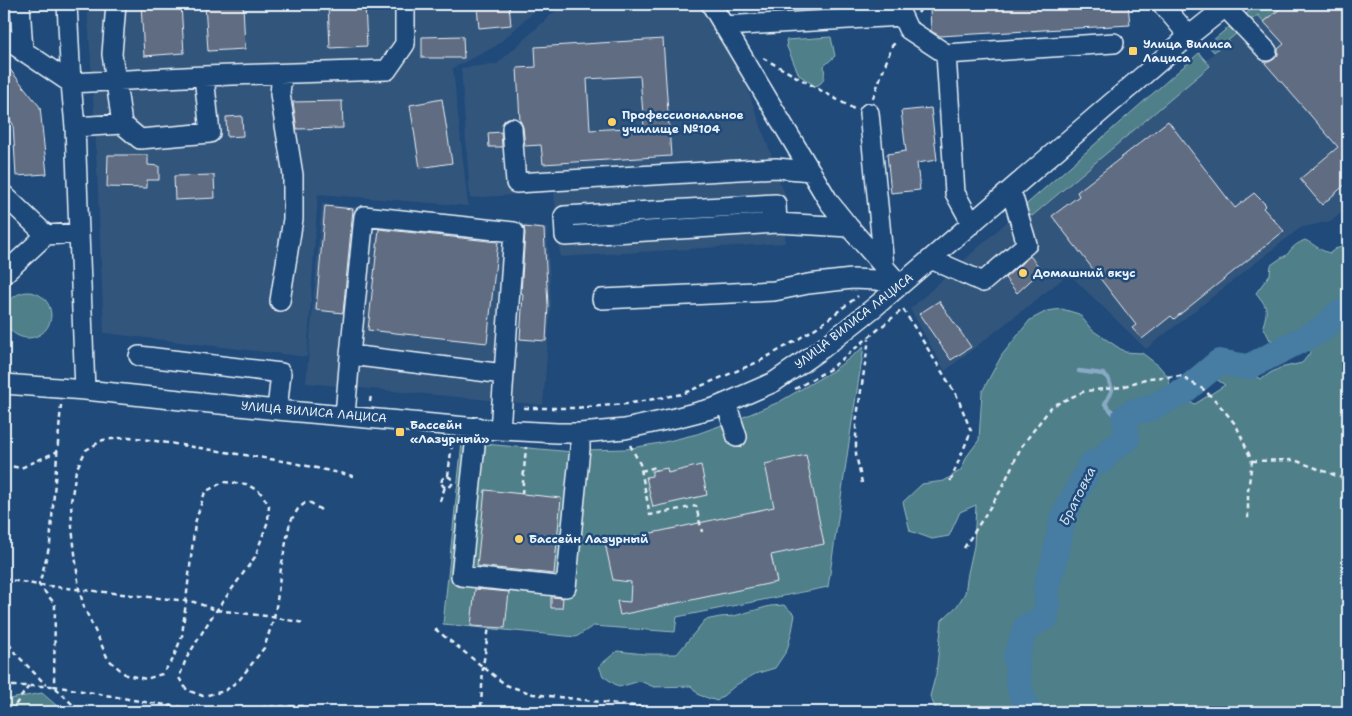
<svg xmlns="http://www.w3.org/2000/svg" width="1352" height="716" font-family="'Shantell Sans',sans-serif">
	<rect width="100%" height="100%" fill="#1f4a7a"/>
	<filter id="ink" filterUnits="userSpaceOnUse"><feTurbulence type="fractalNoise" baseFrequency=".02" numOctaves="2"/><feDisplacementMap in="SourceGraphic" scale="10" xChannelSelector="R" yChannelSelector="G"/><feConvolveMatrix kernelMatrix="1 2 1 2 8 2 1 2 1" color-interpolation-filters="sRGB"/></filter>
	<g filter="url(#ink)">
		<path fill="#33547c" d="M87,4H543L496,46L453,68L468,206L318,194L307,357L104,333L95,126Z
			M563,4H700L743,76L779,176L573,191L778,178L787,198L785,243L560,257L554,192L470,198L461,68L497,64Z
			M1286,4H1348V207L1331,221L1300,228L1146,349L1069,274L945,371L910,309L1021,209L1032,216L1045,206L1210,66L1206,60L1258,15L1264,22Z
			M322,204L547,227L551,304L543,405L306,383Z"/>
		<path fill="#507f89" stroke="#9cb8c0" d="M1259,4H1286L1264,22L1258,15L1250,21L1243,16Z
			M1229,27L1236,34L1214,52L1207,45Z
			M831,37L835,56L824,66C825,74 825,84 815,86L799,75L787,47L786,40Z
			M1199,53L1210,66L1032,216L1021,209Z
			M1305,240C1314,244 1320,251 1330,253L1335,249L1348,245V712H937L930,696L936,674L942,620L957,606L965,593L968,573L974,546L976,505L960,512L949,536L932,539L910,531L903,502L922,484L944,481L961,470L967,456L979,440L982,392L992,373L1002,355L1030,320L1047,311L1062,309L1079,314L1092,330L1125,352L1142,353L1159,366L1168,377L1173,397L1195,404L1225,385L1216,379L1219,362L1238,367L1249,374L1262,379L1270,373L1280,368L1302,363L1310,353L1307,345L1302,341L1285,342L1270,340L1263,326C1268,309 1268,308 1256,293L1270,274L1271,265L1281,258L1287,255C1292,247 1296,244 1305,240Z
			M5 315a23 23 0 1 1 46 0a23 23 0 1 1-46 0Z
			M864,347L853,415L828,587L677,617L675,632L593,626L576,637L443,624L462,442L584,453V450L626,449L660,443L697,434L736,420L779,402L834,370Z
			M784,605L795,615L792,631L787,650L775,668L755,674L736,685L717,701L699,695L691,686L654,687L640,681L619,687L603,676L599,666L617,651L645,654H677L705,620L720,617L734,616L770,606Z
			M42,693L64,712H4V700Z"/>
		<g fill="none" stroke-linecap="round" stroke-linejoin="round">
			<path stroke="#87aac5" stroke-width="4.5" d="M1079,371L1103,374L1108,378L1112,390L1105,404L1114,414L1125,417"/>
			<path stroke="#467ba3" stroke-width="26" d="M1025,712L1026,707L1019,686L1016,657L1026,627L1046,617L1047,605L1046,586L1053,566L1063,518L1091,464L1103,460L1109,451L1127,439L1125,417L1135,411L1148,409L1183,392L1219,362L1248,367L1321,330L1338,314L1348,311"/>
		</g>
		<path fill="#616c81" stroke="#e8f1f8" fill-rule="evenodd" d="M141,4H181L184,53L144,56Z
			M205,4H243L245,49L208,51Z
			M328,4H365L367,46L330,48Z
			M1019,4H1128L1130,25L940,36L931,31L930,9Z
			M1286,4H1348V182L1322,205L1300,179L1338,147L1264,62H1269L1274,59L1278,55V49L1284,44L1264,22Z
			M509,5L511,25L479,28L477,7Z
			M463,36L464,58H422V37Z
			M663,39L671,156L543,164L541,145L525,146L523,127L520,121L517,68L536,67L535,47ZM640,76L644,127L590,130L587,79Z
			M4,62L40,107L47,174L16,176L13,124L4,112Z
			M442,99L452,163L420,168L410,105Z
			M342,101L343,128L297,129L293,102Z
			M931,108L937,160L917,163L920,190L891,193L887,154L906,151L901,111Z
			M242,116L243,136L227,137L226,117Z
			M1168,121L1235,208L1254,193L1266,205L1263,208L1284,231L1174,319L1171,316L1142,339L1132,328L1136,325L1052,216L1079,196L1077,192Z
			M501,132L502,147H489L488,133Z
			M108,155H148V165L159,166V180H147V188L107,187Z
			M214,175L215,198L175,200L174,176Z
			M325,206L353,209L343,313L316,310Z
			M524,227L544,229L548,306L546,341L520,339L523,294L521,293L525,233Z
			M379,229L498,242L487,343L368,330Z
			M1030,256L1042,270L1017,293L1005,278Z
			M939,301L971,347L951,360L919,314Z
			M806,455L824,544L771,555L777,582L620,615L617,601L630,602L631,582L613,580L605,543L774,507L765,464Z
			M701,465L707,495L653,507L646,477L652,476V471L667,468L668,473Z
			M485,490L561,498L554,574L477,566Z
			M475,589L509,592L505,628L471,626Z
			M551,597L563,598L562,608H551Z"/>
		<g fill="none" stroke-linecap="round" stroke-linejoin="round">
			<g stroke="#e8f1f8" stroke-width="22">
				<path id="minor" d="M20,4L23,52
					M67,4L71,83L75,127L85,390
					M116,4L112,54L122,124
					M711,4L829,202L849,227L900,285
					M1162,4L1189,36
					M1225,7L1267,51
					M723,26L902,16L908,29L946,54
					M4,38L71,83L204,76L387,70L405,44V4
					M869,113L884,266
					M75,127L122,124L140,139L210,133L204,76
					M512,128L516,183L776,168L811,171
					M4,195L46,235
					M777,223L776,204L564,216L565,236L777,223L849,227
					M972,224L955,193L946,54L1114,43
					M931,259L983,282L1027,244L1011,191
					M4,274L46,235L78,233
					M602,299L774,291L808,284L852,279L877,280L900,285
					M280,301L293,219V175L280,94L282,74
					M139,356L281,373L277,410
					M4,384L85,390L277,410L500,430L557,433H580L625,429L675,418L714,408L726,403L774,382L823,348L876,306L1189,36L1229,4
					M726,403L737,437
					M345,415L350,355
					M477,427L461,576L566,587L580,448V433
					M500,430L502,402L514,232L364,216L350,355L504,374"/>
			</g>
			<path stroke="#e8f1f8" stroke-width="2.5" stroke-dasharray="5 4" stroke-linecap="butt" d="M918,13L924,4
				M763,58L854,109
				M873,98L892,46L897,41
				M795,389L830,369L903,309L957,396L971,431L950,482
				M370,402L371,395
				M61,405L50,544L39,585L55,604L54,686L145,702L215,712
				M524,408H574L626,404L682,394L760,361L797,340L823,323L858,296
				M630,445L640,464L650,515L696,506L702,532
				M1252,461L1294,460L1348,480
				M4,465L21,468L58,451
				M641,471L656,467L657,470
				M448,476L452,443
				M441.5 482a5.5 5.5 0 1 1 11 0a5.5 5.5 0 1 1-11 0Z
				M862,483L856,454V423L869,339
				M522,494L526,447
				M440,501L445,487
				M321,510L311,503H305L298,509L290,522L281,568L277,601L274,618L264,648L240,679L225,691L203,696L187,690L179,678L186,659L211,618L255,557L268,521L269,505L260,492L246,484L223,482L205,492L195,523L182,636L172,661L162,674L146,679L126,675L108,659L84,607L79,589L72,527L71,502L76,470L86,450L103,440L130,437L289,462L353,476
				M964,548L1001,490L1021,447L1052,406L1085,391L1122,387L1148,378L1180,376L1203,389L1217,402L1236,425L1252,461L1248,491V521
				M4,579L39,585L187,601L194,602L216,610L266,616L304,623
				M435,629L506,685L533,694L685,712
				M4,636L15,653L46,685
				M4,690L9,686H54L80,712
				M481,707L483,666L489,627
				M10,712L29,686
				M235,712L265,707L304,706"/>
			<use href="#minor" stroke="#1f4a7a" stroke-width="19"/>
		</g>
	</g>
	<g fill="#ffd166" stroke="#1f4a7a" stroke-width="2">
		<rect x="1128" y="46" width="10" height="10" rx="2.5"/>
		<circle cx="612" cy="122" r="5"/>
		<circle cx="1023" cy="273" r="5"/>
		<rect x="395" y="427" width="10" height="10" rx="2.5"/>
		<circle cx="519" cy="539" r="5"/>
	</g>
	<g text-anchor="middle" stroke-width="5" stroke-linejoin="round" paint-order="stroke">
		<g font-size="12" font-weight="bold" fill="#e8f1f8" stroke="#1f4a7a" text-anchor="start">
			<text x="1143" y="48">Улица Вилиса<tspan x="1143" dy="14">Лациса</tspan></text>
			<text x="622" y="119">Профессиональное<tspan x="622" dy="14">училище №104</tspan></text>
			<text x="1033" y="277">Домашний вкус</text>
			<text x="410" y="429">Бассейн<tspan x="410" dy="14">«Лазурный»</tspan></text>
			<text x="529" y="543">Бассейн Лазурный</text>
		</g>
		<g font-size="12" fill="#e8f1f8" stroke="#1f4a7a">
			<text transform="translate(854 321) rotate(-38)" y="4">УЛИЦА ВИЛИСА ЛАЦИСА</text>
			<text transform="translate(314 412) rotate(5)" y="4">УЛИЦА ВИЛИСА ЛАЦИСА</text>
		</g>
		<g font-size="14" font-style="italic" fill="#d0dfeb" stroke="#1f4a7a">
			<text transform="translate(1077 496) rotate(-63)" y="5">Братовка</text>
		</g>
	</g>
	<rect width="1352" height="716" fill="none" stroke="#1f4a7a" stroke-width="20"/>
	<rect x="10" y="10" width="1332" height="696" fill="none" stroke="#e8f1f8" stroke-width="2" filter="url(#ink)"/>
</svg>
